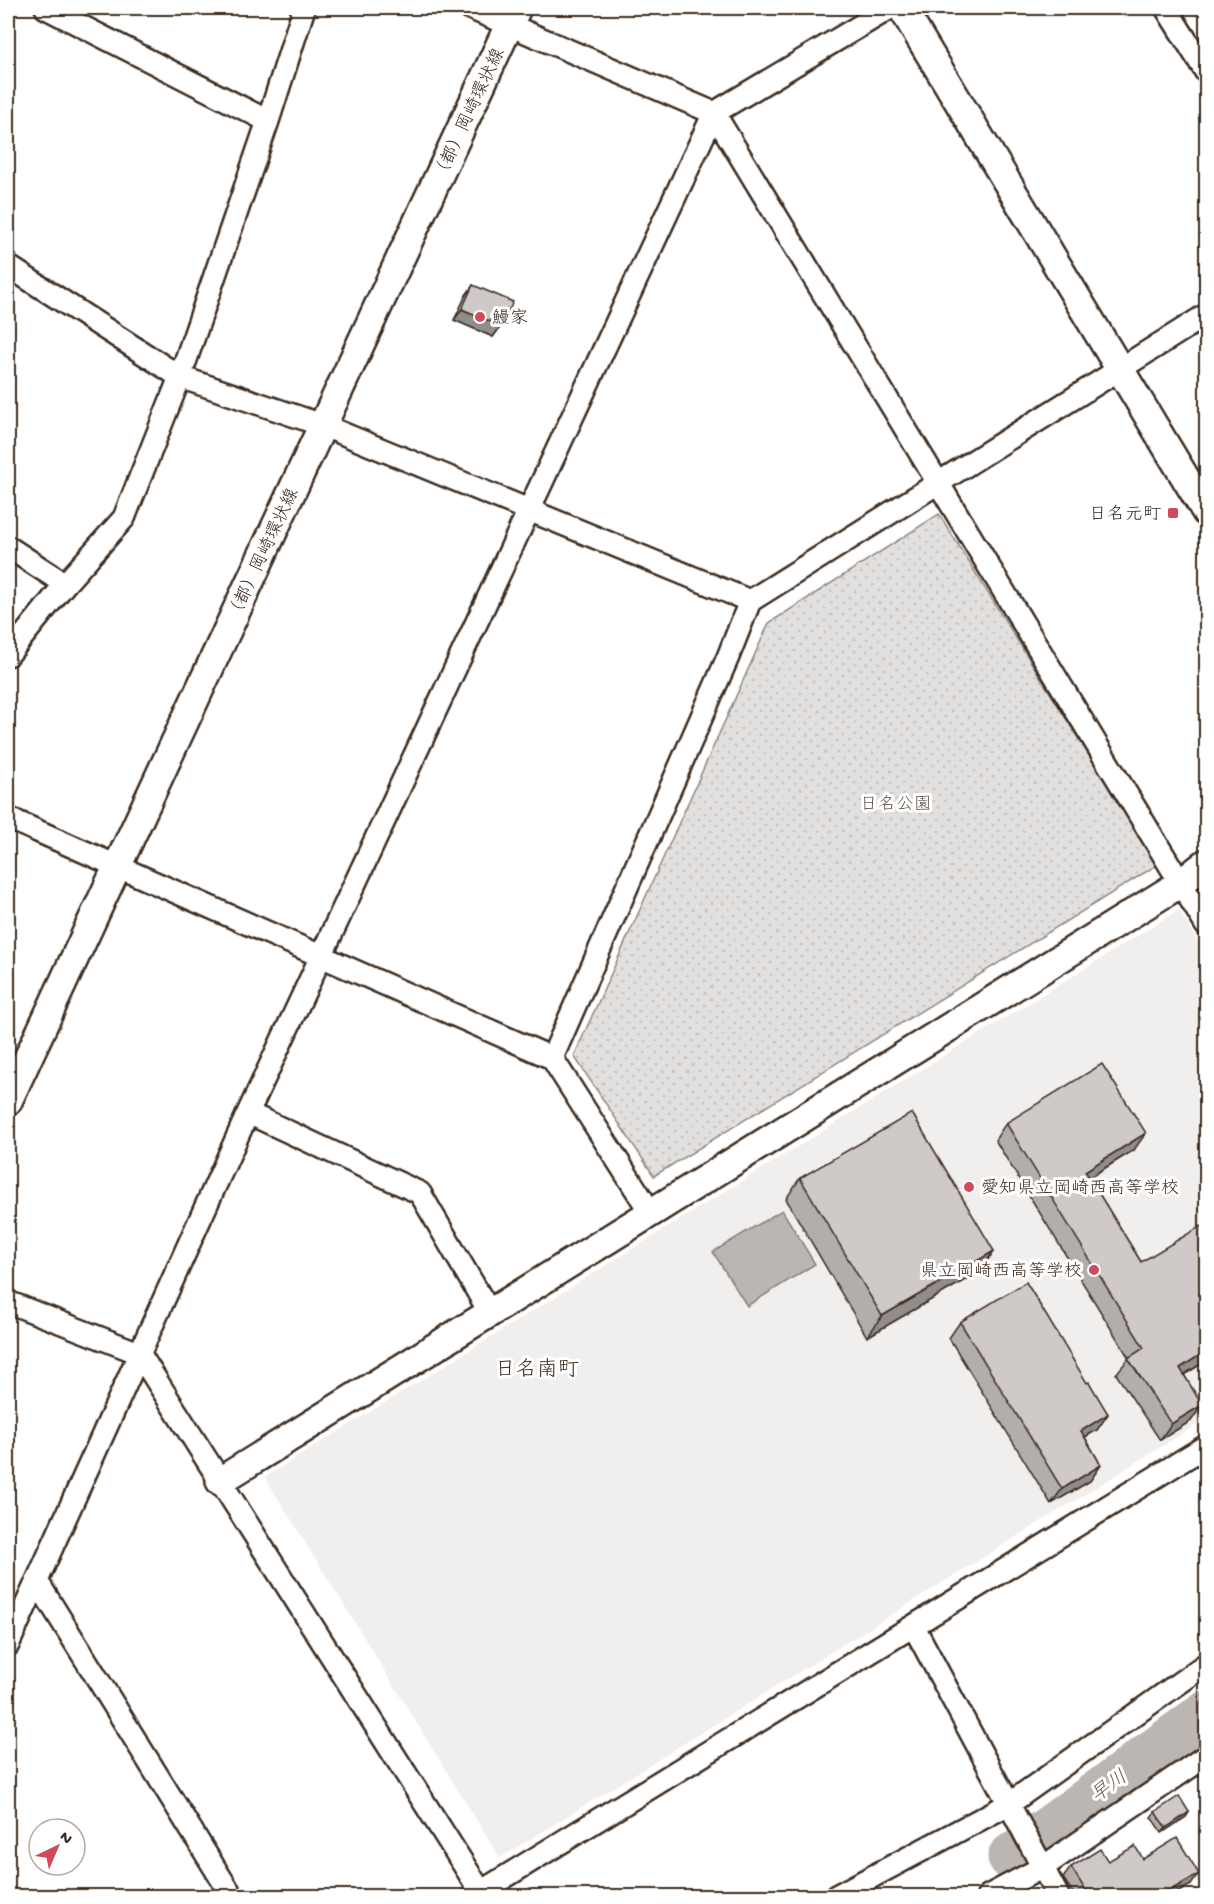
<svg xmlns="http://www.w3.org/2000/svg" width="1214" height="1904" font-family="'Gochi Hand','Klee One',sans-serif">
	<defs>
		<pattern id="park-dots" width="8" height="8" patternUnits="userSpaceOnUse" patternTransform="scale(1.5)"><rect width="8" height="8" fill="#e2e0de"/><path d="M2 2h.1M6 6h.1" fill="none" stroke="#c3c0be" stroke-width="1.8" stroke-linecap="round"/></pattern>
	</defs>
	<rect width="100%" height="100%" fill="#fff"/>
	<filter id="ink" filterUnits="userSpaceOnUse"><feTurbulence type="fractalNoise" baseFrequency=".0167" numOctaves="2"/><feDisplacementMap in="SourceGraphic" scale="12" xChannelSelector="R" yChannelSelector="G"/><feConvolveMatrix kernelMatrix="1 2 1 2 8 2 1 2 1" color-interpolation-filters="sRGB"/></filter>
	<g filter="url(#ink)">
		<path fill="#f1efee" d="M1179,910L1206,955V1419L500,1858L265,1477Z"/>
		<path fill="url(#park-dots)" stroke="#8e857e" stroke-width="1.5" d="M939,514L1157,865L654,1176L574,1056L769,623Z"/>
		<path fill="#bcb6b3" stroke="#887e77" stroke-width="1.5" d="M782,1210L815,1264L747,1306L713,1252Z"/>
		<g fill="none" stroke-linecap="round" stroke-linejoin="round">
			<path stroke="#bcb6b3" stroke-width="45" d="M1010,1857L1206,1713"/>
			<g stroke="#3b2a1e" stroke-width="26">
				<path id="minor" d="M46,8L268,121
					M470,8L714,113L1206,925
					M1166,8L1206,72
					M8,266L180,377L322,425L750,601
					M8,547L65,584
					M8,655L65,584L124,518L180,377L268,121L304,8
					M8,818L552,1058L651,1213
					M552,1058L728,657L750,601L1206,315
					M248,1113L420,1193L490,1313
					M8,1302L139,1353L481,1892
					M37,1581L232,1896
					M914,1627L1058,1896
					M8,1645L248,1113L714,113L890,8
					M474,1896L1206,1446
					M836,1896L1009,1804L1206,1664
					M988,1896L1043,1867L1206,1756"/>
			</g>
			<g stroke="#3b2a1e" stroke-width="32">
				<path id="tertiary" d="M902,8L1206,512
					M8,1101L517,8
					M220,1481L1181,883L1206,863"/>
			</g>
			<use href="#minor" stroke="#fff" stroke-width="21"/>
			<use href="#tertiary" stroke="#fff" stroke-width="27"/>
		</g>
		<path fill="#b2aeab" stroke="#3b2a1e" stroke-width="1.5" d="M473,285L501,326L493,337L454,320L466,295Z
			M1006,1123L1134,1150L1089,1178L1141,1262L1206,1236V1365L1204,1362L1184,1375L1202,1405L1191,1421L1160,1440L1116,1374L1129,1358L995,1140Z
			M800,1178L994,1251L979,1272L867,1337L786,1199Z
			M960,1322L1087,1383L1108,1414L1097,1430L1085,1437L1101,1465L1090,1481L1051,1504L949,1338Z
			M1206,1780V1798L1201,1788Z
			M1155,1812H1189L1186,1817L1162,1833L1151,1817Z
			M1143,1859L1191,1885L1171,1896H1075L1063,1878L1071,1867L1108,1861Z"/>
		<path fill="#918d8b" stroke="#3b2a1e" stroke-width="1.5" d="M462,309L501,326L493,337L454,320Z
			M1146,1133L1134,1150L1074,1187L1085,1171Z
			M994,1251L979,1272L867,1337L882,1316Z
			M1206,1351V1359L1204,1362L1168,1385L1180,1368Z
			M1202,1405L1191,1421L1160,1440L1171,1424Z
			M1108,1414L1097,1430L1069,1446L1081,1431Z
			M1101,1465L1090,1481L1051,1504L1062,1489Z
			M1189,1812L1186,1817L1162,1833L1166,1828Z
			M1199,1874L1191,1885L1171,1896H1160Z"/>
		<path fill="#cfcac7" stroke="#3b2a1e" stroke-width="1.5" d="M473,285L513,302L501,326L462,309Z
			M1102,1064L1146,1133L1085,1171L1141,1262L1201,1226L1206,1236V1351L1180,1368L1202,1405L1171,1424L1128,1358L1144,1348L1006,1123Z
			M912,1113L994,1251L882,1316L800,1178Z
			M1026,1282L1087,1383L1089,1382L1108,1414L1081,1431L1101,1465L1062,1489L960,1322Z
			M1179,1796L1189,1812L1166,1828L1155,1812Z
			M1177,1838L1199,1874L1160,1896H1089L1071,1867L1100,1849L1108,1861L1135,1846L1143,1859Z"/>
	</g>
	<g fill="#d1495b" stroke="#fff" stroke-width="2">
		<circle cx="480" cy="317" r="6"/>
		<rect x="1167" y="507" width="12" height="12" rx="3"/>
		<circle cx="969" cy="1187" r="6"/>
		<circle cx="1094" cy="1270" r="6"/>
	</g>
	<g text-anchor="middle" stroke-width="6" stroke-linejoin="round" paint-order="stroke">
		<g font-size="18" fill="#3b2a1e" stroke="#fff">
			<text transform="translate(468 114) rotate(-65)" y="6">（都）岡崎環状線</text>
			<text transform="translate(262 554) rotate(-65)" y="6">（都）岡崎環状線</text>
		</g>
		<g font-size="18" fill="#3b2a1e" stroke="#fff" text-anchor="start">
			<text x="492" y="323">鰻家</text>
			<text x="1161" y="519" text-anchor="end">日名元町</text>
			<text x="981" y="1193">愛知県立岡崎西高等学校</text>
			<text x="1082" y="1276" text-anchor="end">県立岡崎西高等学校</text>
		</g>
		<g font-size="18" fill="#65584e" stroke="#fff">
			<text x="896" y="809">日名公園</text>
		</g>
		<g font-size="20" font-style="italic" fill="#685b52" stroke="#fff">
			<text transform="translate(1108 1785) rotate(-36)" y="7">早川</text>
		</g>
		<g font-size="21" fill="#3b2a1e" stroke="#fff">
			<text x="537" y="1375">日名南町</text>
		</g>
	</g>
	<rect width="1214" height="1904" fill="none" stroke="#fff" stroke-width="30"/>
	<rect x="15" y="15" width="1184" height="1874" fill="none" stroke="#3b2a1e" stroke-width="2" filter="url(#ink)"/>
	<g transform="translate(57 1847) rotate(44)"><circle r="28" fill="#ffffff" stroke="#b1aaa5" stroke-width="1.5"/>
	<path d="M0-4.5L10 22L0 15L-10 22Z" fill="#d1495b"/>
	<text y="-9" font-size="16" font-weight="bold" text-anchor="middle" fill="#3b2a1e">N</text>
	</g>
</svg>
